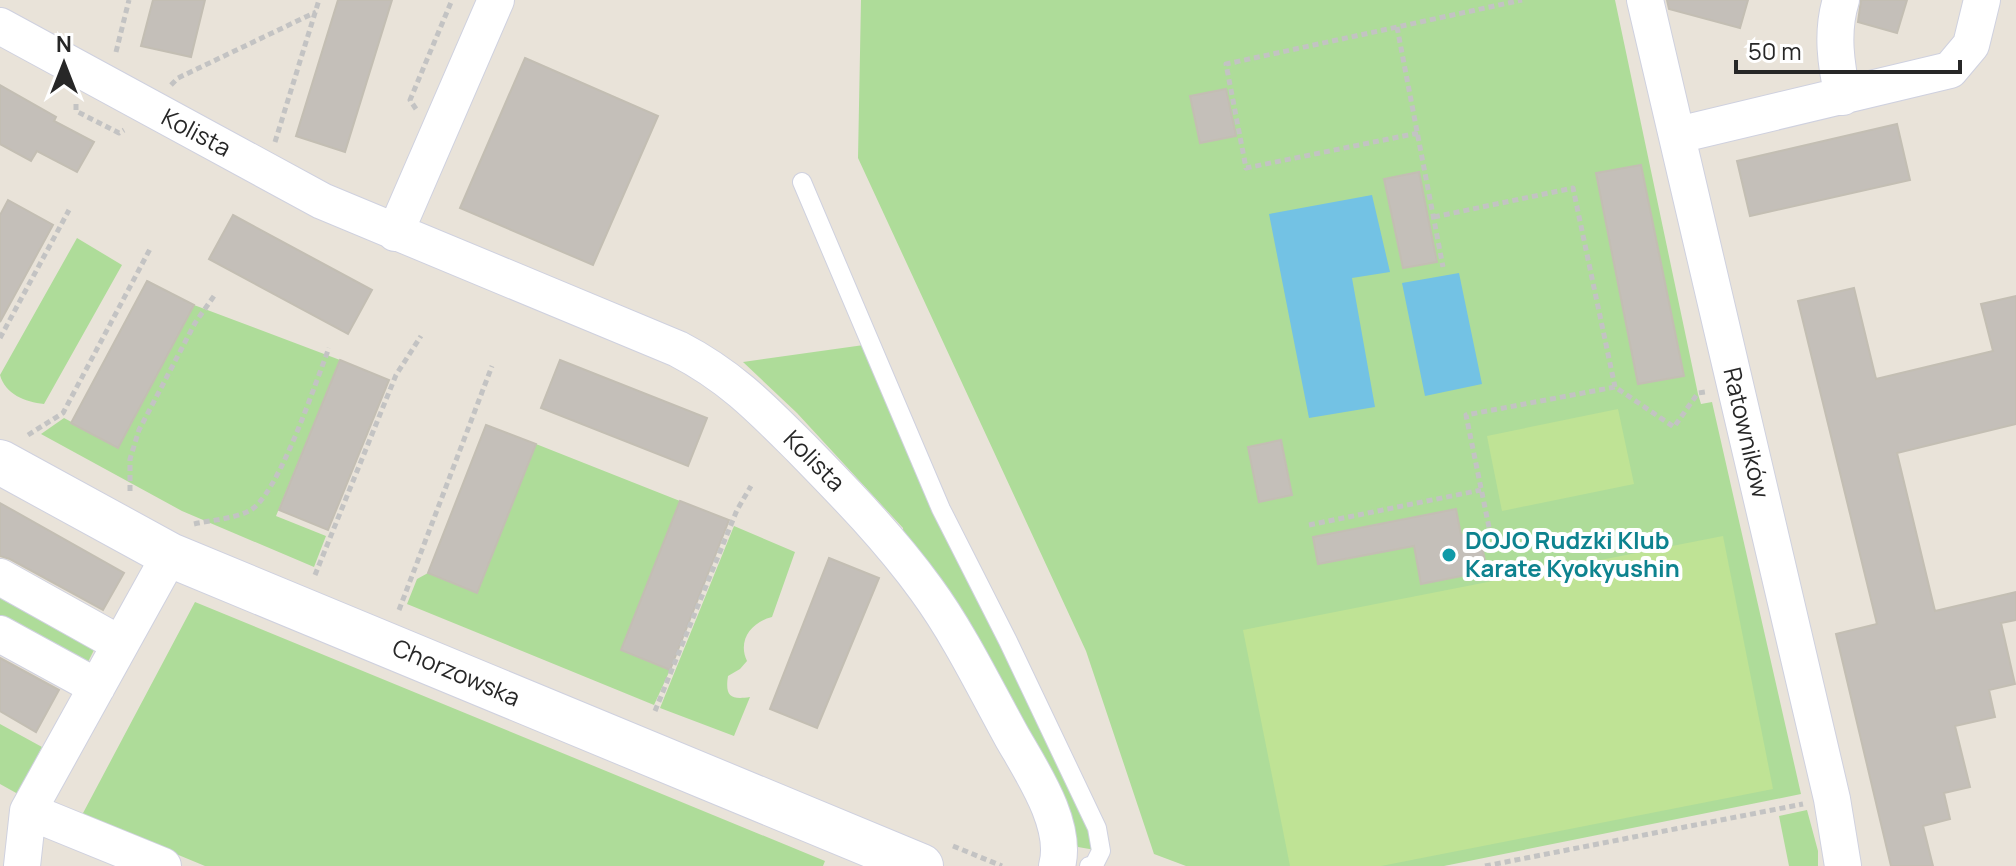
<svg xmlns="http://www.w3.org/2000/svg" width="2016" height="866" font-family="Manrope,sans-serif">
	<rect width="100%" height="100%" fill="#e9e3d9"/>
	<path fill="#aedc99" d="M861,0H1615L1698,394L1701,404L1712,402L1801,794L1444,866H1186L1154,854L1086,651L858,158Z
		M77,238L122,265L44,404C25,402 5,394 0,375Z
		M194,305L340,360L276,516L326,536L314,567L182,511L41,434L64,418L118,447Z
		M871,344L1101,851L1078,847L1053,793L904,542L903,528L797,413L743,362Z
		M536,444L680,501L621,650L670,670L654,705L407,604L417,579L428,573L477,592Z
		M734,526L795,552L772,617C752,622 737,640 747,661L740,669L728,676C725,696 730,700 750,697L734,736L660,708Z
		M0,593L96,646L83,672L0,626Z
		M195,602L825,861L823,866H205L82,815Z
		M0,724L42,747L18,794L0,784Z
		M1807,810L1818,851V866H1789L1779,816Z"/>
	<path fill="#bfe395" d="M1618,409L1634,484L1502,511L1487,436Z
		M1723,536L1773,789L1381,866H1290L1243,630Z"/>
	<path fill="#73c2e4" d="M1372,195L1390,272L1352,278L1375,407L1309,418L1269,214Z
		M1459,273L1482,384L1425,396L1402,283Z"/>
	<path fill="#c4bfb9" stroke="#c3beb3" stroke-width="2" d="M153,0H205L191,57L141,46Z
		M338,0H392L345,152L296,136Z
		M1667,0H1748L1740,28L1669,9Z
		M1861,0H1907L1897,33L1858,22Z
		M525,58L658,116L593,265L460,208Z
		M0,85L56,117L54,121L94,142L77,172L37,151L31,161L0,144Z
		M1226,89L1236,136L1200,143L1190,96Z
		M1897,124L1910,180L1750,216L1737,161Z
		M1641,165L1684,376L1638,384L1596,173Z
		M1419,172L1437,262L1403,268L1384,179Z
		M8,200L53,225L0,322V215Z
		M233,215L372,290L348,334L209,259Z
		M147,281L194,305L118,448L71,423Z
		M1854,288L1876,379L1993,351L1981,304L2016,296V424L1897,453L1935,611L2016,592V620L2001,623L2015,684L1989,690L1995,717L1955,726L1970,787L1944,793L1950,819L1923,826L1933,866H1891L1836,634L1877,624L1798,301Z
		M340,360L389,380L328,530L279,510Z
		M560,360L707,418L688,466L541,408Z
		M486,425L536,444L477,593L428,573Z
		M1281,440L1292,495L1259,502L1248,447Z
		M680,501L729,520L670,670L621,650Z
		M0,503L124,573L103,610L10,559L0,556Z
		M1456,509L1461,535L1479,531L1487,571L1421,584L1414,546L1318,564L1313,537Z
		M829,558L879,578L817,728L770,709Z
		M0,658L59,690L36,732L0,711Z"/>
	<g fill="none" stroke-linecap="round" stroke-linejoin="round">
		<g stroke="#cfd1df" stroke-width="20">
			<path id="lane" d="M802,182L941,509L1008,641L1097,828L1101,851L1094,865L1089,866"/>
		</g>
		<g stroke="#cfd1df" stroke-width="38">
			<path id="street" d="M1645,0L1832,799L1843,866
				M1841,0C1831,32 1836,65 1843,97
				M0,26L322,201L678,349C730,376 760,407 801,448C845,493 889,538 926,589C959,634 985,688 1012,737C1032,772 1068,825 1057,866
				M1678,135L1950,70L1971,45L1982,0
				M395,233L496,0
				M0,577L120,644
				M0,634L97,687
				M28,811L163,866
				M22,866L28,811L170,555"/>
		</g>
		<g stroke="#cfd1df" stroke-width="46">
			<path id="secondary" d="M0,462L170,555L921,866"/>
		</g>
		<path stroke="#c3c3c3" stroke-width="5" stroke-dasharray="6 4" stroke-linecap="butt" d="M1397,27L1443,267
			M116,52L129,0
			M171,85L178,78L316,12
			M76,104V111L119,133L124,130
			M416,109L410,100L452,0
			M1418,133L1246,168L1226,64L1522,0
			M275,142L319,0
			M1434,217L1573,188L1615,387
			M0,338L69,210
			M28,435L63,413L150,249
			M130,491V459L139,430L195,323L214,296
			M194,524C211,520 233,519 249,511C278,497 316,381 329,348
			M1309,525L1481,490
			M1491,537L1466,415L1615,387L1674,427L1698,393L1705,392
			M315,575L396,375L421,336
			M399,610L492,366
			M655,711L737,510L751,486
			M953,846L1002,866
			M1485,866L1803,804"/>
		<use href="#lane" stroke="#fff" stroke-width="18"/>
		<use href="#street" stroke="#fff" stroke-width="36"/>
		<use href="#secondary" stroke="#fff" stroke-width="44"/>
	</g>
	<circle fill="#0f9aa8" stroke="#fff" stroke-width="3" cx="1449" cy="555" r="8"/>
	<g text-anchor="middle" stroke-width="8" stroke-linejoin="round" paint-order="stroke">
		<g font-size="24" fill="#272727" stroke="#fff">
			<text transform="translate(196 133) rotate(28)" y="8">Kolista</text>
			<text transform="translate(1746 433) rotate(77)" y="8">Ratowników</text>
			<text transform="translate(814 461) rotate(45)" y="8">Kolista</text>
			<text transform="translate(456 673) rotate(23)" y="8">Chorzowska</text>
		</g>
		<g font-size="24" font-weight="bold" fill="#0d838f" stroke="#fff" text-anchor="start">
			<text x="1465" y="549">DOJO Rudzki Klub<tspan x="1465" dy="28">Karate Kyokyushin</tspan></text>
		</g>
	</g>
	<g transform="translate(64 64)" stroke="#ffffff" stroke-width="6" paint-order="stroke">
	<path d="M0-6L14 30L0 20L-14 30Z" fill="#272727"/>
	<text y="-12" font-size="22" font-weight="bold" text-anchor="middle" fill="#272727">N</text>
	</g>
	<path d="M1736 60v12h224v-12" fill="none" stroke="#272727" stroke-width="4"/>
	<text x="1748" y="60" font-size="24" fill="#272727" stroke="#ffffff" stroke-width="6" paint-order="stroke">50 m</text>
</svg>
